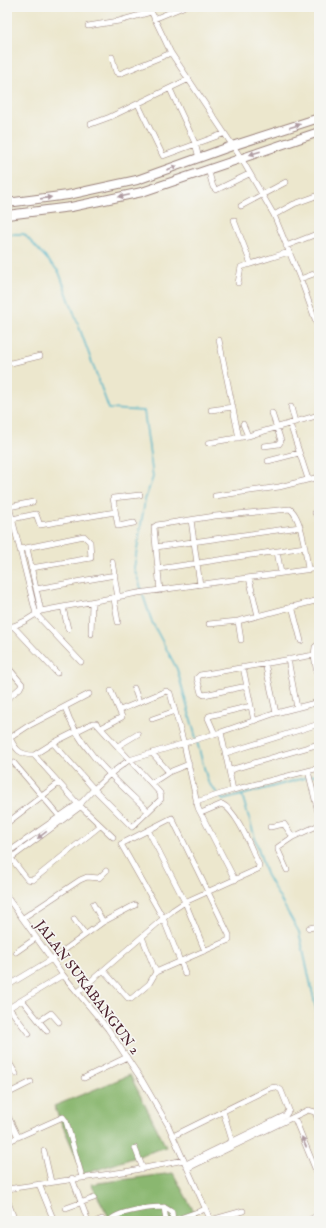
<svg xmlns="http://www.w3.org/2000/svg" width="326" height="1228" font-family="'IM FELL English',serif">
	<rect width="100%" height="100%" fill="#f6f6f2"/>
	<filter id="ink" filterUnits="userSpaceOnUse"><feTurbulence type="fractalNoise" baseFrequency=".025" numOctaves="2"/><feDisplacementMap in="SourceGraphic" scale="8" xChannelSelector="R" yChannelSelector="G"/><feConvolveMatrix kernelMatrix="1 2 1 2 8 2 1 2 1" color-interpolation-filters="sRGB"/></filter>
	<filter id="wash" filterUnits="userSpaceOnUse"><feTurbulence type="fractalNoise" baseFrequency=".012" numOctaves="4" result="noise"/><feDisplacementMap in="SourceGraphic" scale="16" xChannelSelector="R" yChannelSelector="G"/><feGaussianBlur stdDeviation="0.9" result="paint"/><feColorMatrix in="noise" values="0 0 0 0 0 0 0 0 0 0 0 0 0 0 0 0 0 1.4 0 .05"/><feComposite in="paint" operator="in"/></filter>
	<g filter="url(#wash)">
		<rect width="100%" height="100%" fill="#ece7cd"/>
		<path fill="#8ab76f" stroke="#6a6b4d" d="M130,1075L166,1147L84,1174L54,1106Z
			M173,1173L199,1221H111L91,1184Z"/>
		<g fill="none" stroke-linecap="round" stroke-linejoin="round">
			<path stroke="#49b2c8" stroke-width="1.5" d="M7,234H24L59,272L109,409L144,411L153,477L145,500L134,568L142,591
				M143,595L152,622L177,669L208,782L217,793
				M311,776L319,774
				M242,795L308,777
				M220,796L223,800L242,795L266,874L299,932L319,1022"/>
		</g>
	</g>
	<g filter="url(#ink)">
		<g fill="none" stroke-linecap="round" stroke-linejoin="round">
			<g stroke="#9b837c" stroke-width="6">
				<path id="minor" d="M149,7L171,53L241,158L274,215L302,283L319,330
					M154,19L183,7
					M88,26L119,21L151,12
					M112,57L116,72L119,74L171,53
					M170,89L195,143L199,158
					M138,104L163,156L223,134
					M91,124L110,117L189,79
					M208,169L213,187L216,190L249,174
					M241,206L286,182
					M274,215L294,204L319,195
					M234,220L251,264
					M286,246L319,233
					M300,279L319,272
					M238,283L241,267L289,252
					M219,340L239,438
					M7,364L40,356
					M291,407L295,422
					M211,410L233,407
					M243,424L248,436
					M290,424L308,479
					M208,443L248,436L319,415
					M264,446L279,444L281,441L272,413
					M268,461L299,453
					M215,496L279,487L319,477
					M7,498L36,614L81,662
					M9,507L33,502
					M315,513L319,512
					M12,519L36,514L40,525L115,512
					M191,520L200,585
					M134,523L118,526L113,498L140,495
					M156,547L300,527
					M27,548L41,611
					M21,549L84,536L90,542L91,558L31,568
					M277,552L281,573
					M112,561L118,598
					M158,569L305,547
					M249,578L258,616
					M36,589L115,575
					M160,591L154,527L157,525L215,516L290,509C302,518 306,554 308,569
					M114,599L118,622
					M292,606L301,641
					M63,607L68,629
					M238,621L241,640
					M209,624L238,621L319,600
					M13,626L57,673
					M7,629L25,621L41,611L138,593L319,568
					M91,634L92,603
					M319,644L315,647L314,655L319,687
					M288,659L297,708
					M265,663L276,713
					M7,666L22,684L20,688L7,699
					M243,667L254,721
					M247,686L204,695L201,693L197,678L200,675L314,655
					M134,688L139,702
					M65,707C78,749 117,781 148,811
					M120,710L166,691L170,693L184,744L198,808L235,880
					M152,719L175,711
					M101,728L122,717L111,691
					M221,732L233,790L319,768
					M215,734L208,718L209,716L251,706
					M10,738C16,750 20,755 34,755
					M7,740L28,726L89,694
					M53,743L94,789L132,827L161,799L160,793L96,723H93L53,743L34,755L77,803L113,837
					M118,746L138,734
					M152,753L169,772
					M226,753L319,724
					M14,763L60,817
					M230,770L319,744
					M308,771L319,816
					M152,783L169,772L189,764
					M196,802L233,790
					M7,823L59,783
					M270,827L284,824L293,837
					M148,830L185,902L205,951
					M7,853L27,879L33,880L100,826
					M7,853L79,803
					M7,861L80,807L82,802L94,789L110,774L129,760L221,732L276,713L319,702
					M287,870L278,850V847L293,837L319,825
					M7,897L63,975L108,1029L143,1082L168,1125L211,1221
					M93,904L103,922
					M23,918L80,880L87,877L99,878L106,871
					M74,919L85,934
					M309,928L319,926
					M142,937L156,972
					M16,952L36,938
					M181,961L185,974
					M104,971L128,998L131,999L149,984L156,972L229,940V935L172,818L121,844L163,918L180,961
					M7,986L52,959L103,922L135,905
					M78,992L173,910L185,902L258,869L259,865C251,849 238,812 222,804L201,813
					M22,1000L47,1031
					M9,1008L29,1034
					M7,1009L63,975
					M39,1021L51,1013L59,1022
					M7,1059L16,1074
					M84,1078L127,1057
					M7,1094L31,1082
					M223,1111L232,1141
					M7,1114L18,1137
					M294,1117L319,1178
					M173,1136L270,1088L276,1087L281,1090L289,1110L286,1115L186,1164
					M7,1142L63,1117L66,1121L82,1177
					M135,1148L143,1169
					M44,1151L51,1182
					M188,1168L308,1110L315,1112L319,1123
					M72,1178L88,1221
					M39,1184L54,1221
					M7,1189L130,1171L184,1160
					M7,1199L15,1221
					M164,1207L166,1221
					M66,1208L94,1198
					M211,1220L243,1211
					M97,1221L102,1219
					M110,1221C116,1211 152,1207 164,1207L172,1212L173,1221
					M171,1221L206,1209
					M308,1221L318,1215"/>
			</g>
			<g stroke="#9b837c" stroke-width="10">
				<path id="primary" d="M7,203L68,195L137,180L232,146L319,118
					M7,215L71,207L142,192L319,132"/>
			</g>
			<use href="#minor" stroke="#fff" stroke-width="5"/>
			<use href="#primary" stroke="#fff" stroke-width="8"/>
		</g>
		<defs><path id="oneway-solid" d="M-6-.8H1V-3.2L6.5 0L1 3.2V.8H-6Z"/></defs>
		<g fill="#ae9aa0">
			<use href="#oneway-solid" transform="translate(295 126) rotate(-18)"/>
			<use href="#oneway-solid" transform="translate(255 153) rotate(162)"/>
			<use href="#oneway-solid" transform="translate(172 168) rotate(-20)"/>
			<use href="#oneway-solid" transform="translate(124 196) rotate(168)"/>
			<use href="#oneway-solid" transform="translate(46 198) rotate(-8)"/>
			<use href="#oneway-solid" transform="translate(42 835) rotate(143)"/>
			<use href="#oneway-solid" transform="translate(304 1142) rotate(-114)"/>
		</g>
	</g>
	<g text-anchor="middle" stroke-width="3.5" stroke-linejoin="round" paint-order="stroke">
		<g font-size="14" fill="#4a1f2b" stroke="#f6f6f2">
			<text transform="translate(88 987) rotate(53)" y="5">JALAN SUKABANGUN 2</text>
		</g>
	</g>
	<rect width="326" height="1228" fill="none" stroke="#f6f6f2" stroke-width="24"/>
</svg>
